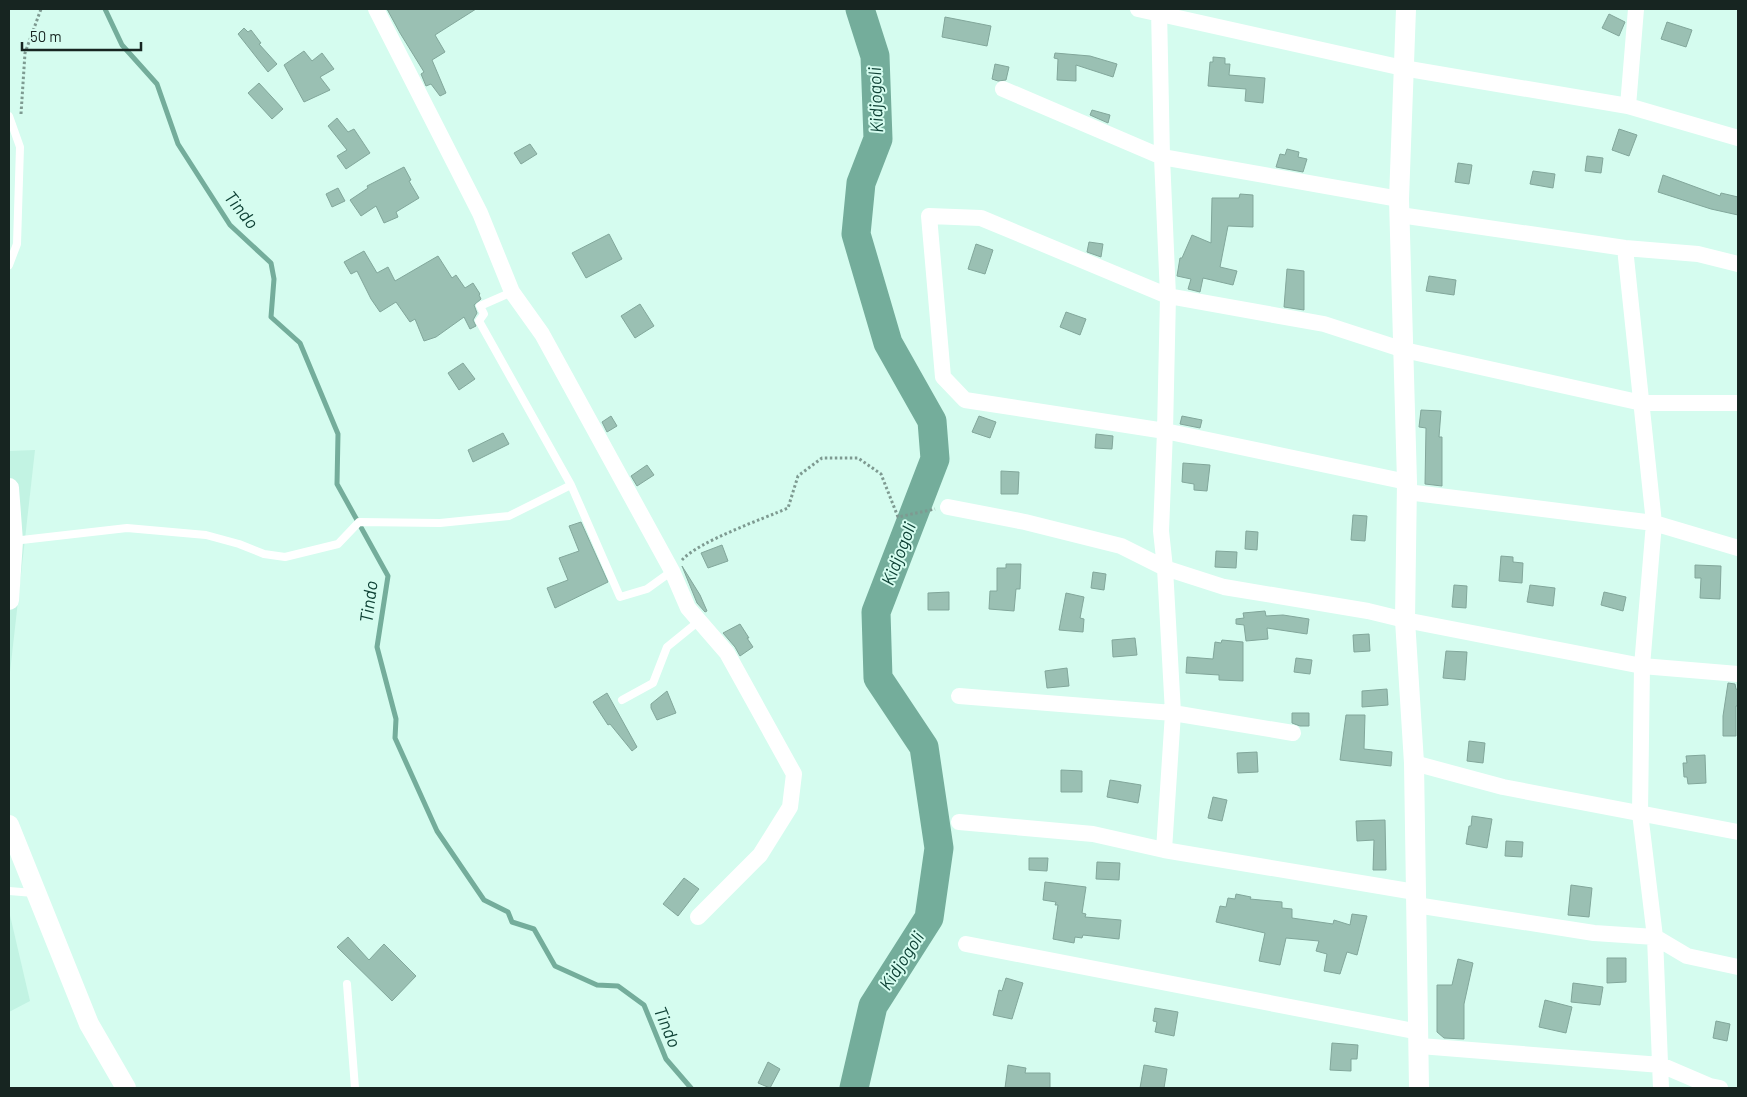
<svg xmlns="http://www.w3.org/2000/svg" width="1747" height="1097" font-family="Barlow,sans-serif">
	<rect width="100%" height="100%" fill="#d5fcef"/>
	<path fill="#c2f3e3" d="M35,450L9,681V451Z
		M9,911L30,1001L9,1012Z"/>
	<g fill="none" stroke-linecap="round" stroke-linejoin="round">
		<path stroke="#74ad9b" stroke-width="5" d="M105,9L122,45L157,84L178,144L230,225L271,263L274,279L271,317L300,343L338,434L337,484L388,576L377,647L396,719L395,738L437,831L484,900L508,912L512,922L534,929L555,966L597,985L618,986L644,1005L666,1059L691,1088"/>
		<path stroke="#74ad9b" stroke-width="29" d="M854,1088L873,1006L929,918L939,848L924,747L878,678L876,612L935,459L932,421L888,343L856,234L861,183L878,139L875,56L860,9"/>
	</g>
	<path fill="#9ac0b3" stroke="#82a79b" d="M387,9H476L435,35L445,52L432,60L446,93L440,96L431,84L426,86L421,74L424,72L400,33Z
		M1609,14L1625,22L1619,36L1602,28Z
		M945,17L991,26L987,46L942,37Z
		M1667,22L1692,30L1686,47L1661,39Z
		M244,28L248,32L251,30L261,43L259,44L277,64L268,72L238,34Z
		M304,51L312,61L322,53L334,69L320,77L330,90L304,102L284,65Z
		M1055,53L1090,56L1117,64L1113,77L1076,65V81L1057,80L1058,59L1054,58Z
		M1213,57L1225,58V64H1230L1229,75L1265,78L1263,103L1245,101L1246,89L1208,86L1210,62H1213Z
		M995,64L1009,67L1006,80L998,81L992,79Z
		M259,83L283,109L272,119L248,93Z
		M1092,110L1110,115L1108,123L1090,115Z
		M337,118L348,132L354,129L370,153L346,169L337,156L347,150L328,126Z
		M1619,129L1637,135L1629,156L1612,150Z
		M530,144L537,154L521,164L514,153Z
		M1287,149L1299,152L1298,157L1307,159L1303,172L1276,167L1280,154L1285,155Z
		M1587,156L1603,158L1601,173L1585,171Z
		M1458,163L1472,165L1469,184L1455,182Z
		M404,167L411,180L409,181L419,198L396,212L398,217L384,223L376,206L361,216L350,200L368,188L367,186Z
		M1533,171L1555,174L1553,188L1530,184Z
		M1663,175L1720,196L1721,193L1738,197V215L1711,209L1658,192Z
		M338,188L345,201L332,207L326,194Z
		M1240,194L1253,195V227L1228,226L1220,267L1237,271L1233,285L1203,278L1200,292L1188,289L1191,279L1177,276L1180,258H1182L1192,235L1211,243L1212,198H1239Z
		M609,234L622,259L586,278L572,253Z
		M1089,242L1103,244L1101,257L1087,252Z
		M976,244L993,250L985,274L968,269Z
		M364,251L377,273L388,267L395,281L438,256L452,278L456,275L465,288L473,283L480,294L479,295L481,299L474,305L477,313L473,320L476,326L470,329L464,317L436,337L424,341L415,319L410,322L396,302L380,312L371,299L357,271L351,274L344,262Z
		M1287,269L1304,271V310L1284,307Z
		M1429,276L1456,280L1454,295L1426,291Z
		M640,304L654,326L635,338L621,316Z
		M1066,312L1086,319L1080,335L1060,327Z
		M463,363L475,379L459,390L448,373Z
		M1421,410L1441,411L1439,437H1442V486L1425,484L1426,428L1419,427Z
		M611,416L617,426L607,432L602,422Z
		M979,416L996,422L990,438L972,432Z
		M1182,416L1202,420L1200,428L1180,424Z
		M503,433L509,444L473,462L468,450Z
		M1096,434L1113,436L1112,449L1095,448Z
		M1183,463L1210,465L1207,491L1194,490V484L1182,482Z
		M647,465L654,475L637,486L631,476Z
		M1001,471L1019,472L1018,494H1001Z
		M1353,515L1367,516L1365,541L1351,540Z
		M581,522L608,582L555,608L547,588L568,580L559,558L579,551L569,526Z
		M1246,531L1258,532L1257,550L1245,549Z
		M722,545L728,561L708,568L701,553Z
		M1216,551L1237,552L1236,568L1215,567Z
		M1501,556L1513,557V562L1523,563L1522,583L1499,581Z
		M1006,564H1021L1020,589H1016L1014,611L989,609L990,591H997V568H1006Z
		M1695,565L1721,566L1720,599L1700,598L1701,578H1695Z
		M682,566L700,595L707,611L705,612L697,603Z
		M1093,572L1106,574L1104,590L1091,588Z
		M1454,585L1467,586L1466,608L1452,607Z
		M1530,585L1555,588L1553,606L1527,602Z
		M949,592V610H928V593Z
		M1604,592L1626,597L1623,611L1601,605Z
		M1066,593L1084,597L1080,618L1084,619L1083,632L1059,630Z
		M1265,611L1266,616L1283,615L1309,619L1307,634L1267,628L1268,639L1246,641L1244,625L1236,624V619L1244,618L1243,613Z
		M740,624L749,638H747L753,647L740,656L735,647L723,633Z
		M1369,634L1370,651L1354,652L1353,635Z
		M1135,638L1137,655L1113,657L1112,640Z
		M1222,640L1243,642V681L1219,680V675L1186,673L1187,657L1213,659L1215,642L1221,643Z
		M1446,651L1467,652L1465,680L1443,678Z
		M1296,658L1312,660L1310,674L1294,672Z
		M1067,668L1069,686L1047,688L1045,671Z
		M1728,683L1735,684L1736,689L1738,690V706H1736V736H1723V716Z
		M1387,689L1388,705L1362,707V691Z
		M667,691L676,713L657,720L651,708V704Z
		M607,693L637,747L632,751L610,724L608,725L593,702Z
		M1292,713H1309V726H1300L1292,723Z
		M1346,715H1365L1364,749L1392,752L1391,766L1340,760Z
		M1469,741L1485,743L1483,763L1467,761Z
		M1257,752L1258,772L1238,773L1237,753Z
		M1705,755L1706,783L1688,784L1687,777H1684L1683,763H1687L1686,756Z
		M1061,770L1082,771V792H1061Z
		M1110,780L1141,785L1138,803L1107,797Z
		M1213,797L1227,800L1222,821L1208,818Z
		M1472,816L1492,819L1487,848L1466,844L1469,826H1471Z
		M1385,820L1386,870H1373L1374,840L1357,841L1356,821Z
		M1506,841L1523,842L1522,857L1505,856Z
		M1029,858H1048L1047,871L1029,870Z
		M1097,862L1120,863L1119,880L1096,879Z
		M684,878L699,889L678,916L663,904Z
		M1045,882L1086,887L1082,913L1086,914L1085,917L1121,920L1119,939L1083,935L1082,938L1075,937L1074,943L1053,939L1058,905H1055L1056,902L1043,900Z
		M1571,885L1592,888L1589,917L1568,915Z
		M1236,894L1251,897L1250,899L1282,902V908L1292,909V918L1333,924L1334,920L1350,925L1352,914L1367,916L1357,955L1347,952L1340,974L1324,971L1327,954L1316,951L1319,941L1286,938L1280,965L1259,961L1265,933L1216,922L1220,906L1226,907L1228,898L1235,899Z
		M348,937L369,960L384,944L416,976L392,1001L337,947Z
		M1607,958H1626V982L1607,983Z
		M1458,959L1473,963L1464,1004V1039L1444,1038L1437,1032V985H1452Z
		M1006,978L1023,983L1012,1019L993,1015L999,990L1002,991Z
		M1573,983L1603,987L1600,1005L1571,1002Z
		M1545,1000L1572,1007L1566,1033L1539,1027Z
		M1155,1008L1178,1012L1174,1036L1155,1032L1157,1022L1153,1021Z
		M1716,1021L1730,1024L1727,1041L1713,1038Z
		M1332,1043L1358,1045L1357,1059H1351V1071L1330,1070Z
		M768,1062L780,1069L770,1088L758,1083Z
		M1008,1065L1026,1068L1025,1073H1050V1088H1005Z
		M1144,1065L1167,1069L1164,1088H1140Z"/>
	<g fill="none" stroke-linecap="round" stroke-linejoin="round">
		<path stroke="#7e9a91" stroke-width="3" stroke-dasharray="2.5 2.5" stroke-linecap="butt" d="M21,114L25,53L41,9
			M682,560C699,541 763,519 788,508L798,476L822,458H858L881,474L898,517L935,509"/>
		<path stroke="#fff" stroke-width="8" d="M9,116L20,147L17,244L9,265
			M512,292L480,306L484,314L479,321L571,485L620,597L647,589L672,571
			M13,541L127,528L206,535L239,544L264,554L285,557L338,544L359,522L440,523L509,516L571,485
			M622,700L653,683L667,647L699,621
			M9,891L34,893
			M347,984L355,1088"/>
		<path stroke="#fff" stroke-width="16" d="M376,9L480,213L512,292L542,334L672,571L688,608L727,653L794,774L790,807L760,855L698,917
			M1138,9L1403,68L1628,106L1738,138
			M1159,9L1162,157L1168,296L1165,431L1161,531L1165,568L1173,713L1164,850
			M1003,89L1162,157L1399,199
			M1628,106L1636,9
			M1400,215L1625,248L1698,254L1738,264
			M1625,248L1654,523L1642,666L1640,813L1655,937L1661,1088
			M1407,482L1165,431L965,400L943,377L929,216L981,218L1168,296L1324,324L1404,350L1642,403H1738
			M1407,492L1654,523L1738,548
			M948,507L1025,522L1121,546L1165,568L1224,587L1368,611L1405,620L1642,666L1738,674
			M959,696L1173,713L1293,733
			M1414,763L1503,787L1738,832
			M959,822L1093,834L1164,850L1415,892
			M1416,905L1594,933L1655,937L1687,956L1738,967
			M966,944L1419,1032
			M1420,1046L1661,1065L1710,1086L1720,1088"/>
		<path stroke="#fff" stroke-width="20" d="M1406,9L1399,199L1407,482L1405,620L1414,763L1419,1088
			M9,488L13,541L9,600
			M9,825L89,1024L126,1088"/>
	</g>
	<g text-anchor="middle" stroke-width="4" stroke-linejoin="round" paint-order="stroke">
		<g font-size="18" font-style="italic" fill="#0e4135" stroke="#d5fcef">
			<text transform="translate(876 100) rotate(-92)" y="6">Kidjogoli</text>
			<text transform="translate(241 210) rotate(51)" y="6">Tindo</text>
			<text transform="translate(899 554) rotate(-69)" y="6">Kidjogoli</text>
			<text transform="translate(369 602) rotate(-83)" y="6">Tindo</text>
			<text transform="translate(902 961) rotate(-57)" y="6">Kidjogoli</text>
			<text transform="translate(667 1027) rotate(67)" y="6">Tindo</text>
		</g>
	</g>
	<rect width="1747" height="1097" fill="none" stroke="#172521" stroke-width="20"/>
	<path d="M22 42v8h119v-8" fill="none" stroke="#172521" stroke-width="2.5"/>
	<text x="30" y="42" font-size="15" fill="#172521" stroke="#d5fcef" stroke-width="4" paint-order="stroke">50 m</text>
</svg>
